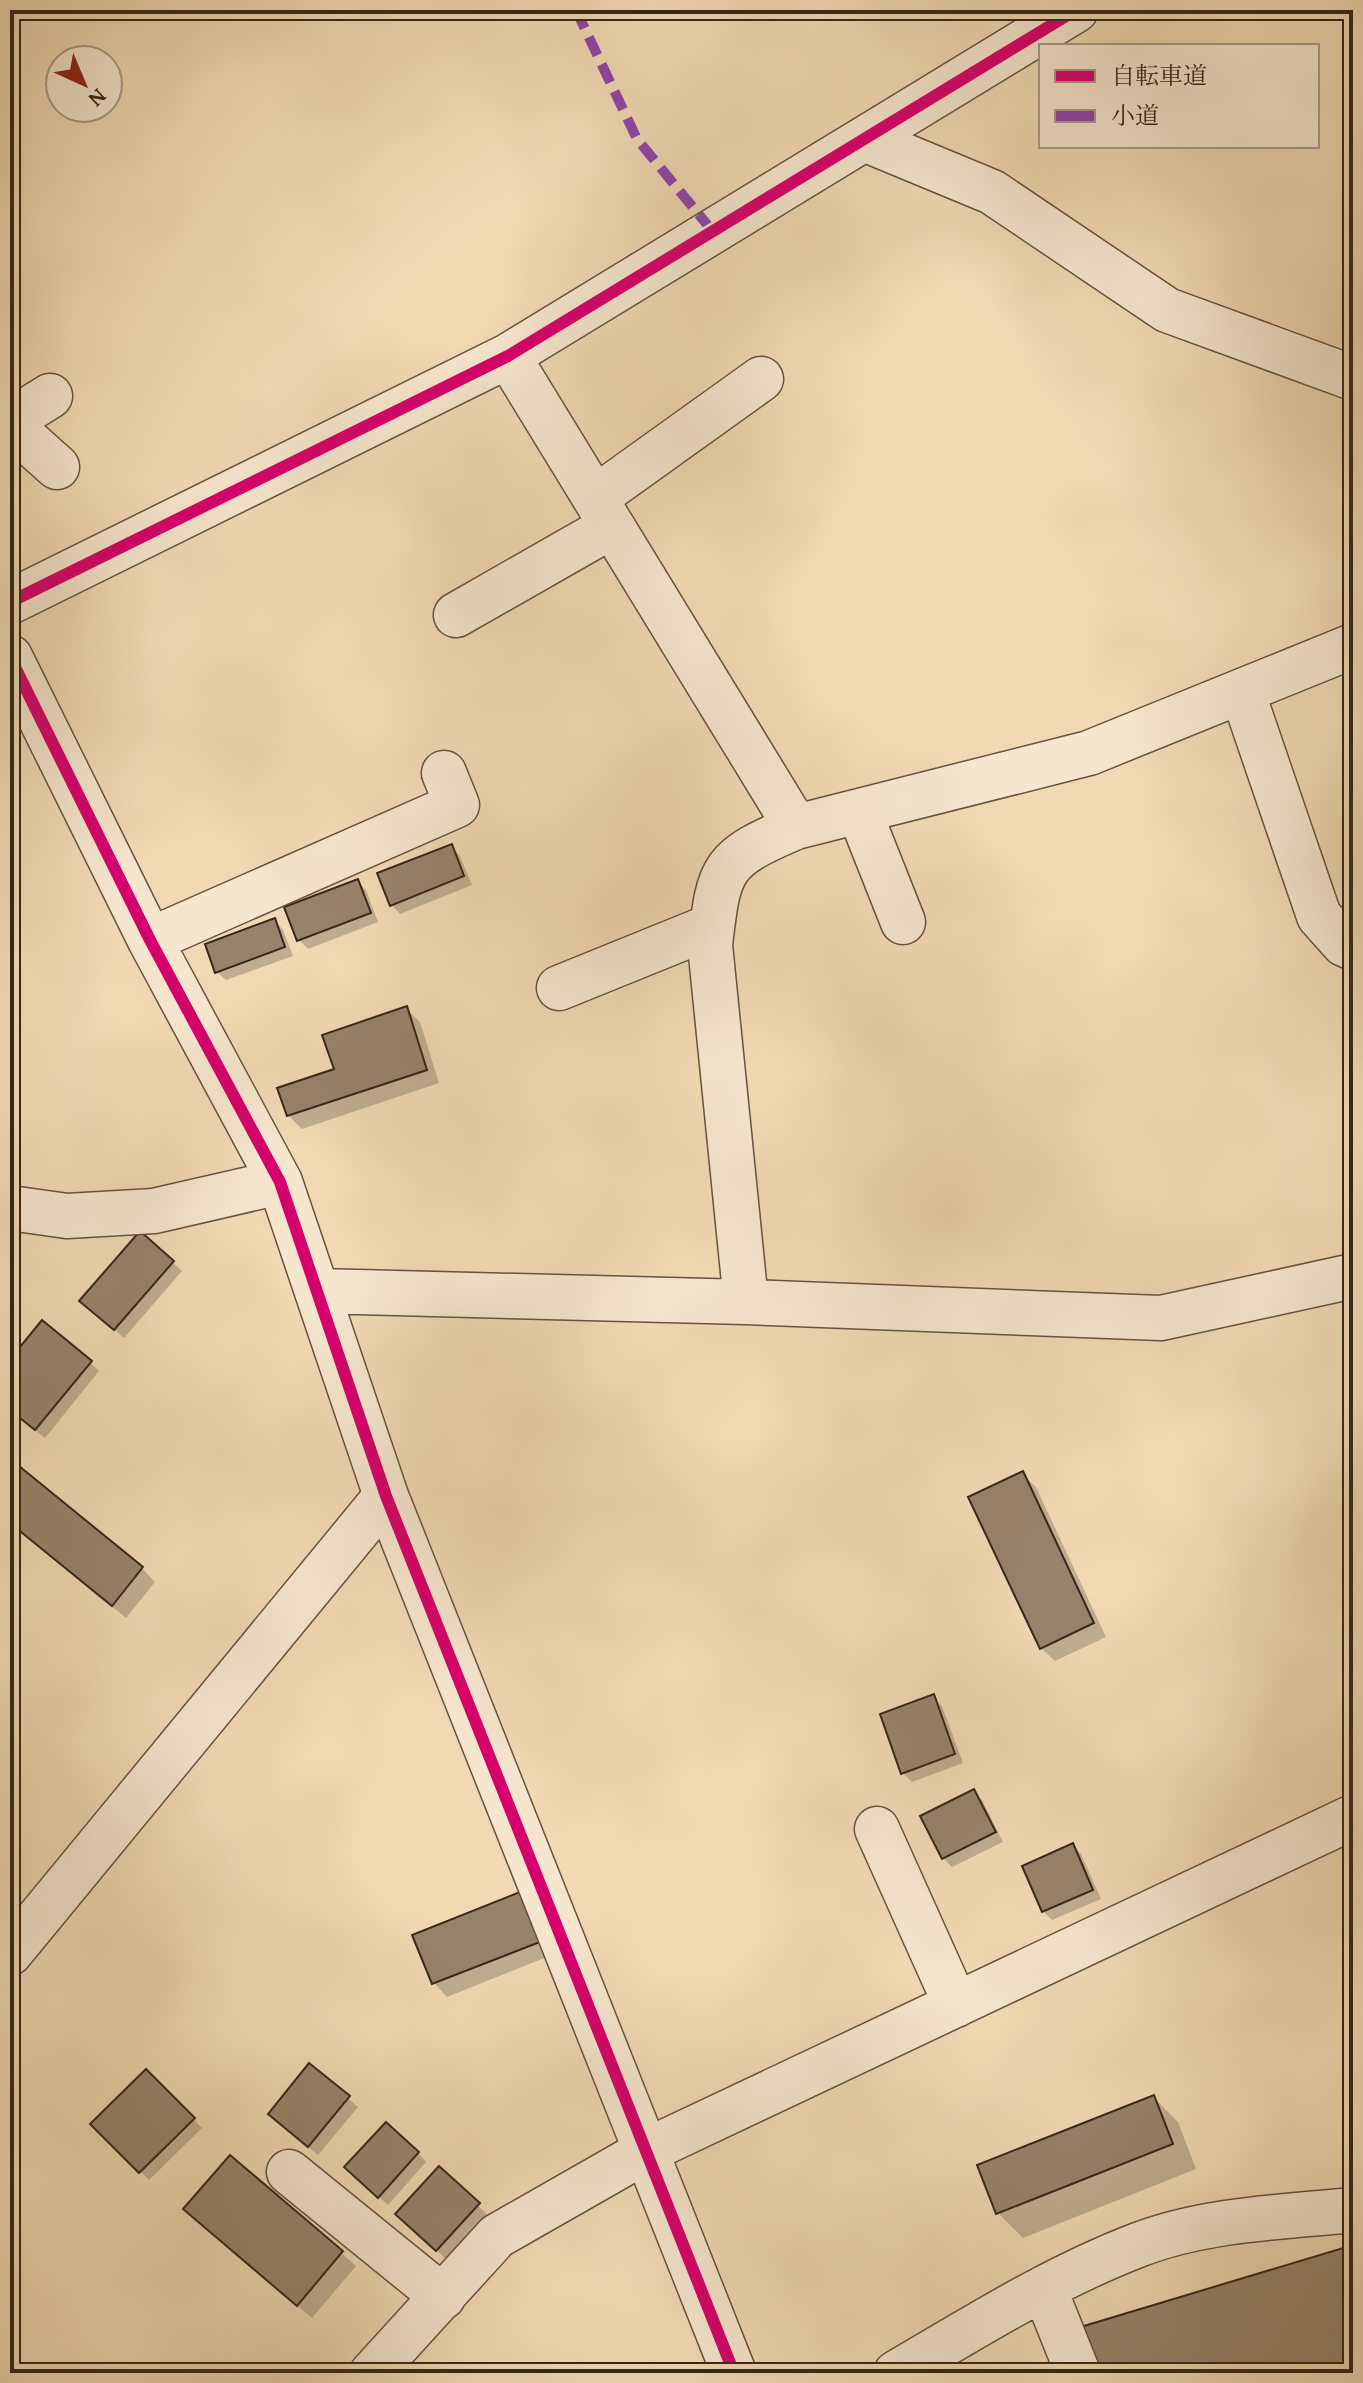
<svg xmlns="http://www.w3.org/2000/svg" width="1363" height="2383" font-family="'Gentium Book Plus','Noto Serif JP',serif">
	<rect width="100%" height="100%" fill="#f1d9b4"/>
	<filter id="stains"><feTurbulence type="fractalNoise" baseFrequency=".0025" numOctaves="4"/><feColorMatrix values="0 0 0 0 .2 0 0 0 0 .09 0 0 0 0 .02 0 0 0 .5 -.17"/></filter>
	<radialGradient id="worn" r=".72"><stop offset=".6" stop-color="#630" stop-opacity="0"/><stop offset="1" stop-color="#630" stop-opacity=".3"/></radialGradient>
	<path fill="#0003" d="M451,847L460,856L472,885L400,914L392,905Z
		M357,881L366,890L378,922L308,949L299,940Z
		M275,921L283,930L293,956L226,980L217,972Z
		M406,1009L420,1022L439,1083L302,1129L288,1115Z
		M140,1234L182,1271L124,1338L91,1309Z
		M10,1362H90L99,1371L45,1438L10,1410Z
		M1022,1474L1036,1487L1106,1637L1055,1661L1041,1648Z
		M10,1480L142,1568L155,1582L126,1618L10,1523Z
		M933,1697L942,1706L963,1763L912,1782L903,1773Z
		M973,1791L982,1800L1003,1842L952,1867L943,1858Z
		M1072,1846L1081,1854L1101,1899L1052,1920L1043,1911Z
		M524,1892L557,1953L447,1997L434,1983Z
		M310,2066L358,2107L318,2155L279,2123Z
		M146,2071L202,2128L149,2180L93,2124Z
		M1153,2097L1178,2122L1196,2169L1023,2238L998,2213Z
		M418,2153L426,2162L388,2205L356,2176Z
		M230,2158L356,2266L312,2318L199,2223Z
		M439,2169L487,2214L446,2259L406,2223Z"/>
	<path fill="#97836a" stroke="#36261a" stroke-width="2" d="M452,844L464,876L390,906L377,873Z
		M358,879L371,913L297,941L284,907Z
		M275,918L285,947L215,973L205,944Z
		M407,1006L427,1070L287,1116L277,1088L334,1069L322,1035Z
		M140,1231L174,1261L114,1330L79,1301Z
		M42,1320L92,1361L35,1430L10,1410V1359Z
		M19,1466L143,1567L112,1606L10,1523V1477Z
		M1023,1471L1094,1623L1040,1649L968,1497Z
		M934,1694L955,1754L901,1774L880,1714Z
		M974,1789L996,1832L942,1859L920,1816Z
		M1073,1843L1093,1890L1042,1912L1022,1866Z
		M525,1890L545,1940L432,1984L412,1935Z
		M309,2063L350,2096L308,2147L268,2114Z
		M146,2069L195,2118L139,2173L90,2124Z
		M1154,2095L1173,2144L996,2214L977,2165Z
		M386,2122L419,2152L378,2198L344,2167Z
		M230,2155L343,2251L297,2306L183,2209Z
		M439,2166L480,2203L436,2251L395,2214Z
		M1353,2245V2373H1091L1074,2329Z"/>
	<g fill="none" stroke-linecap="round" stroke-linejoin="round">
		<g stroke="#655340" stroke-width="47">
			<path id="minor" d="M864,139L992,192L1167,310L1353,378
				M508,356L796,827
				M10,421L50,396
				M10,425L57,467
				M595,498L761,379
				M10,602L508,356L1076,10
				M456,615L612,526
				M10,657L150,940L280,1182L386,1496L734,2373
				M1242,691L1319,916L1344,944L1353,948
				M859,811L903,922
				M150,940L457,805L444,773
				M559,988L712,926
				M10,1208L67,1216L154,1211L280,1182
				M319,1291L746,1302L1161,1318L1353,1276
				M746,1302L710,945C719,866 721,859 796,827L1089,753L1353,646
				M877,1829L956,2005
				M10,1953L386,1496
				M289,2172L443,2297
				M1044,2288L1078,2373
				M372,2373L497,2236L646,2151L1353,1817
				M896,2373C975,2327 1052,2278 1138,2245C1205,2219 1282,2217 1353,2210"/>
		</g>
		<use href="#minor" stroke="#f6e6ce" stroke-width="44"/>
		<path stroke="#8e44ad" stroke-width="10" stroke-dasharray="20 10" stroke-linecap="butt" d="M576,10L637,139L714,233"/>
		<g stroke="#f6e6ce" stroke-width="17">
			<path id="cycleway" d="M10,602L508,356L1076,10
				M10,657L150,940L280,1182L386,1496L734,2373"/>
		</g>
		<use href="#cycleway" stroke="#d6006c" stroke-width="12"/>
	</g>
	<rect width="1363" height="2383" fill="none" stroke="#f1d9b4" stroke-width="40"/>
	<rect x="12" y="12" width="1339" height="2359" fill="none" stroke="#36261a" stroke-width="4"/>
	<rect x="20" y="20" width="1323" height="2343" fill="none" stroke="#36261a" stroke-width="2"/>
	<rect x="1039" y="44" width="280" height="104" fill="#f6e6ce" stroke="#a99986" stroke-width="2"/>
	<rect x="1055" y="70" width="40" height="12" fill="#d6006c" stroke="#a99986" stroke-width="2"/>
	<text x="1111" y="84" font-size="24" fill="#36261a">自転車道</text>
	<rect x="1055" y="110" width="40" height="12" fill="#8e44ad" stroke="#a99986" stroke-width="2"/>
	<text x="1111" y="124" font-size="24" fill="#36261a">小道</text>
	<g transform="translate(84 84) rotate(136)"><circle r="38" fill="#f6e6ce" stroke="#a99986" stroke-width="2"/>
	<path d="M0-6L14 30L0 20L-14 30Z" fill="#8f2418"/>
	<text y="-12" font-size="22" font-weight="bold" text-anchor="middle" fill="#36261a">N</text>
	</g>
	<rect width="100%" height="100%" filter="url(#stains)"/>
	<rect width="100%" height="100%" fill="url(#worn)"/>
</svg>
